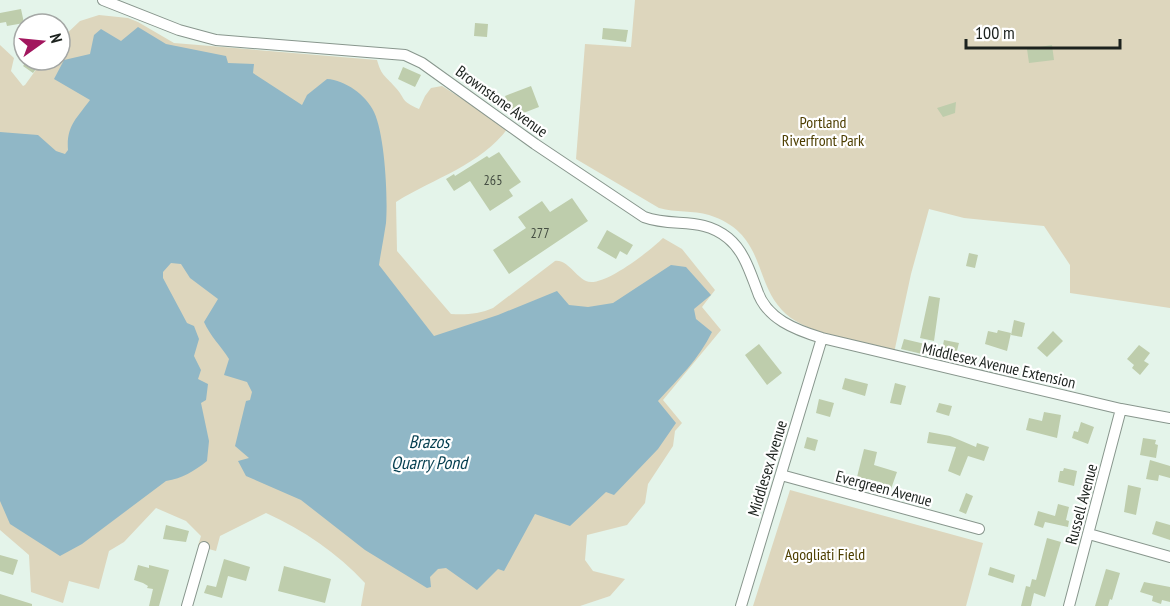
<svg xmlns="http://www.w3.org/2000/svg" width="1170" height="606" font-family="'PT Sans Narrow',sans-serif">
	<rect width="100%" height="100%" fill="#e4f4ea"/>
	<path fill="#ddd6bd" d="M635,0H1170V308L1070,293V265L1044,226L964,218L929,209L911,274L894,353C865,344 808,334 786,314C752,284 768,234 709,215C693,210 676,213 659,208L576,159L585,44L631,47Z
		M99,15L128,18L138,22L174,43L377,60C382,77 384,74 395,87C407,100 399,100 419,109L425,96L431,88L442,86L508,128C481,165 434,178 396,202L397,251L451,314C465,315 480,314 493,308L555,261C567,259 575,276 586,281C602,289 651,250 663,238L682,249L715,290L702,307L721,330L663,400L682,423L675,431L673,446L648,484L645,503L627,525L587,535L585,560L593,571L625,579L610,596L580,606H361L365,583C337,553 304,530 266,513L220,536L216,551L198,546L201,536L186,521L156,508L124,542L109,551L99,589L69,581L63,603L31,592L29,555L0,530V45L14,58L11,71L23,86L25,85L43,60H60V40L80,21Z
		M790,490L983,543L966,606H753Z"/>
	<path fill="#90b7c6" d="M138,27L166,44L226,56L228,63L254,64L253,73L302,105L307,95L327,79C345,80 366,95 374,112C385,135 388,198 386,223C384,237 381,251 379,265L434,336L498,315L557,291L569,305L588,307L613,303L671,265L686,267L711,295L694,309L696,319L712,332C699,359 678,379 658,401L676,423L658,449L614,495L606,492L570,526L535,514L504,571L498,569L477,590L446,568L438,569L430,577L431,587L427,588L365,550L301,500L246,476L238,461L249,458L235,446L246,401L250,400L252,392L247,382L224,375L229,359C221,346 210,336 204,322L218,299L190,278L181,264L171,263L163,272V278L187,323L194,326L199,339L194,356L201,370L198,379L208,384L206,400L201,403L209,441L207,461C193,472 183,478 166,481L82,544L60,556L10,524L0,501V132L38,135L56,151L65,154L68,150C66,126 77,118 90,100L54,79L64,60L90,54L94,35L101,29L121,41Z"/>
	<path fill="#becdac" d="M21,9L24,23L7,26L6,22L0,23V13Z
		M475,23L488,24L487,37L474,36Z
		M603,28L628,30L626,42L602,39Z
		M1052,45L1054,60L1029,63L1027,49Z
		M28,60H43L33,73L23,66Z
		M403,67L421,75L415,87L398,79Z
		M531,86L539,107L513,117L505,96Z
		M956,102L955,113L943,117L937,108Z
		M499,152L521,182L509,190L513,196L490,211L470,181L454,191L446,179L454,174L455,176L487,156L489,158Z
		M572,198L588,221L509,274L493,250L526,228L518,217L542,201L550,212Z
		M607,230L633,245L627,255L620,251L616,259L597,248Z
		M969,253L978,255L975,268L966,266Z
		M929,296L940,298L934,341L920,338Z
		M1014,320L1025,323L1022,337L1011,335Z
		M998,330L1011,333L1007,351L985,344L988,331L997,333Z
		M1053,331L1063,341L1047,357L1037,348Z
		M904,339L925,344L922,354L901,349Z
		M944,340L959,343L954,362L942,359L945,350H942Z
		M759,344L782,373L767,385L745,355Z
		M1139,345L1150,353L1144,361L1149,364L1140,375L1132,368L1134,365L1127,359Z
		M845,378L868,384L865,396L842,389Z
		M895,383L906,386L901,405L890,403Z
		M819,399L834,403L830,417L816,413Z
		M939,403L952,406L949,416L936,412Z
		M1044,412L1061,415L1057,438L1026,430L1029,418L1042,421Z
		M1081,422L1094,427L1088,444L1072,438L1074,431L1078,432Z
		M929,432L950,436L976,447L977,443L989,447L984,461L968,456L960,476L948,471L956,447L927,443Z
		M807,437L818,440L815,451L804,448Z
		M1143,438L1156,440L1155,444L1158,445L1156,458L1140,455Z
		M864,449L877,452L874,465L897,472L891,489L879,485L880,482L857,477Z
		M1150,460L1170,466V478L1159,475L1158,481L1146,479Z
		M1064,468L1077,471L1074,486L1058,482L1060,471H1063Z
		M1128,485L1141,488L1136,515L1124,512Z
		M966,493L973,496L966,514L959,511Z
		M1058,504L1069,507L1066,520L1069,521L1068,527L1045,522L1043,528L1034,525L1038,511L1055,516Z
		M1156,521L1170,525V540L1152,534Z
		M166,525L189,531L186,542L163,539Z
		M1047,538L1061,542L1045,597L1034,593L1031,606H1021L1026,586L1030,587L1032,579L1036,580Z
		M0,555L18,560L13,575L0,571Z
		M224,559L250,567L246,581L228,576L222,598L204,593L207,585L216,587Z
		M138,565L149,568V565L169,570L159,606H149L153,589L147,588L148,586L143,583L134,580Z
		M284,566L331,579L325,603L278,591Z
		M990,567L1015,575L1013,583L988,575Z
		M1106,569L1120,573L1112,600L1110,599L1108,606H1095Z
		M1144,582L1170,587V602L1162,600L1161,604L1152,601L1153,596L1140,592Z
		M0,594L32,604V606H0Z"/>
	<g fill="none" stroke-linecap="round" stroke-linejoin="round">
		<g stroke="#88968d" stroke-width="12">
			<path id="minor" d="M103,0L179,30L216,40L405,55L422,63L535,144L644,217C674,228 701,216 728,238C744,251 750,272 757,290C766,319 796,330 822,338L1121,409L1170,418
				M781,475L979,529
				M1089,534L1170,557
				M187,606L204,547
				M741,606L822,338
				M1069,606L1121,409"/>
		</g>
		<use href="#minor" stroke="#fff" stroke-width="10"/>
	</g>
	<g text-anchor="middle" stroke-width="4.5" stroke-linejoin="round" paint-order="stroke">
		<g font-size="14" fill="#444d42">
			<text x="493" y="185">265</text>
			<text x="540" y="238">277</text>
		</g>
		<g font-size="16" fill="#1c221e" stroke="#fff">
			<text transform="translate(502 101) rotate(36)" y="6">Brownstone Avenue</text>
			<text transform="translate(999 365) rotate(13)" y="6">Middlesex Avenue Extension</text>
			<text transform="translate(767 468) rotate(-73)" y="6">Middlesex Avenue</text>
			<text transform="translate(884 488) rotate(15)" y="6">Evergreen Avenue</text>
			<text transform="translate(1081 504) rotate(-75)" y="6">Russell Avenue</text>
		</g>
		<g font-size="16" fill="#4d3e00" stroke="#fff">
			<text x="823" y="128">Portland<tspan x="823" dy="18">Riverfront Park</tspan></text>
			<text x="825" y="560">Agogliati Field</text>
		</g>
		<g font-size="18" font-style="italic" fill="#053f50" stroke="#fff">
			<text x="429" y="448">Brazos<tspan x="429" dy="21">Quarry Pond</tspan></text>
		</g>
	</g>
	<g transform="translate(42 42) rotate(75)"><circle r="28" fill="#ffffff" stroke="#a4a7a5" stroke-width="1.5"/>
	<path d="M0-4.5L10 22L0 15L-10 22Z" fill="#a2165e"/>
	<text y="-9" font-size="16" font-weight="bold" text-anchor="middle" fill="#1c221e">N</text>
	</g>
	<path d="M966 39v9h154v-9" fill="none" stroke="#1c221e" stroke-width="3"/>
	<text x="975" y="39" font-size="18" fill="#1c221e" stroke="#ffffff" stroke-width="4.5" paint-order="stroke">100 m</text>
</svg>
